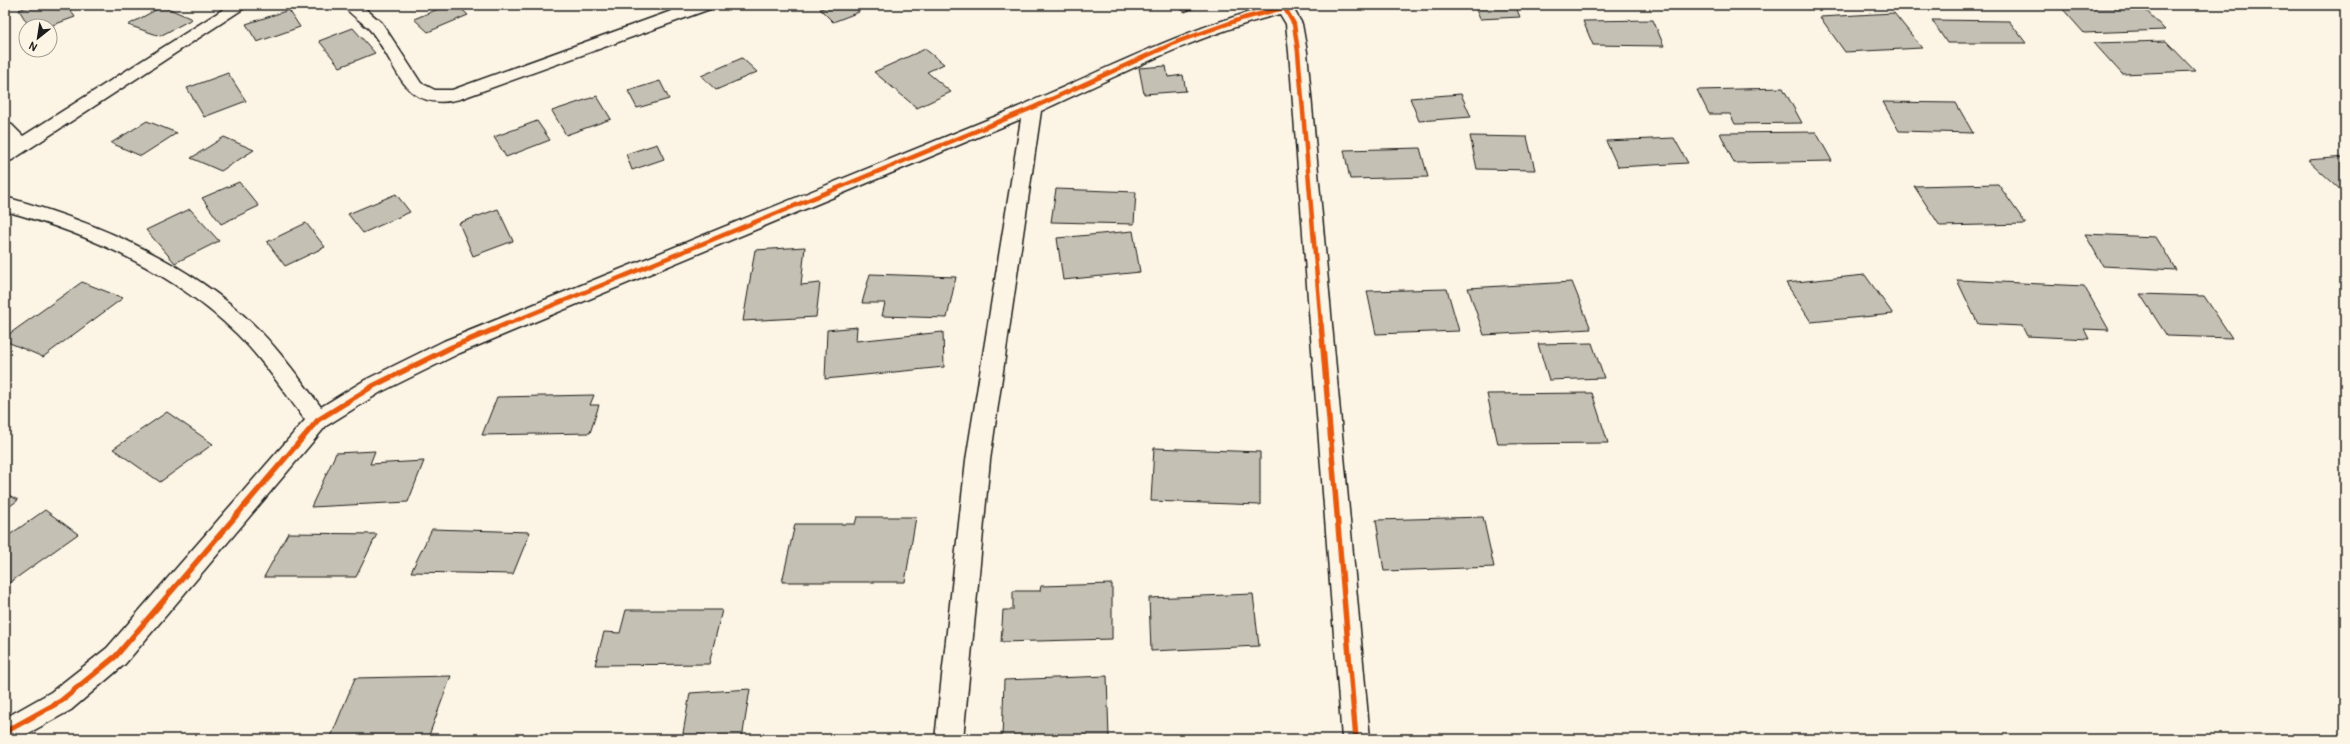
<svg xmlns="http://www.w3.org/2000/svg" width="2350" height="744" font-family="Pangolin,sans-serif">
	<rect width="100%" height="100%" fill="#fcf5e5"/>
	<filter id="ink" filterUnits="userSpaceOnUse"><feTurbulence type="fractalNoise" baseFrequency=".025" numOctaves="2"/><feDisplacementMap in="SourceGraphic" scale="8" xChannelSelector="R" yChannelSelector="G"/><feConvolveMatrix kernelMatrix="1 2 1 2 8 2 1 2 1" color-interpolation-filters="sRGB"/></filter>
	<g filter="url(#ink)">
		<path fill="#c4c0b3" stroke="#1c1c1c" d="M32,5H67L75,17L50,26H29L19,10Z
			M448,5H457L468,15L428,32L414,19Z
			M831,5H852L859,12L833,22L820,9Z
			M1175,5H1201L1185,12Z
			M1474,5H1515L1520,17L1480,19Z
			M2141,5L2165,30L2084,33L2061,7Z
			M163,6L192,19L160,36L128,25Z
			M289,10L300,27L257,42L246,24Z
			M1894,13L1922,48L1845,52L1820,17Z
			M1653,20L1664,46L1593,45L1583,21Z
			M1932,20L2009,21L2026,43H1947Z
			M353,28L375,53L340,67L319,41Z
			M2166,41L2195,71L2122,74L2094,43Z
			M925,49L944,64L927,72L951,92L917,108L874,72Z
			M742,58L757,72L716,90L701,76Z
			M1166,66L1168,77L1183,75L1186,91L1144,94L1139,68Z
			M228,73L246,101L204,117L187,88Z
			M660,81L669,99L637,108L628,91Z
			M1783,88L1802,123L1735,124L1730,114H1709L1697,90Z
			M1461,94L1471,117L1419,121L1410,98Z
			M597,96L611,119L566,135L552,111Z
			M1883,102L1956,103L1973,133L1899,131Z
			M147,121L177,133L141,156L111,143Z
			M537,121L550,140L506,157L494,137Z
			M1816,132L1832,161L1734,163L1720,133Z
			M1470,136L1527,137L1535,170L1477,169Z
			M224,137L254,150L221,171L191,158Z
			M1674,138L1688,163L1618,167L1606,141Z
			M657,144L664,159L632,170L626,154Z
			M1420,148L1428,177L1350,179L1344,150Z
			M2345,157V194L2308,160Z
			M239,182L259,206L221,224L202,198Z
			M1998,184L2026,224L1940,226L1914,186Z
			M1056,189L1136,192L1134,224L1051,222Z
			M396,194L410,212L363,233L348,214Z
			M190,209L219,241L175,263L146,230Z
			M498,209L513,241L473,256L459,223Z
			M306,223L325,247L285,266L267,242Z
			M1133,231L1140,272L1063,280L1057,238Z
			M2085,234L2156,237L2176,270L2103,266Z
			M805,247L801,285L820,283L816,317L743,321L755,250Z
			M870,274L956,277L947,318L882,316L885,303H862Z
			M1865,275L1893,314L1811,322L1786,283Z
			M1957,280L2084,286L2109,330L2084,329L2089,339L2027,336L2022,326L1978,324Z
			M82,282L123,298L43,357L5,341V337Z
			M1572,282L1591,329L1484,335L1468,288Z
			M1447,289L1459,331L1376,334L1367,291Z
			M2140,294L2204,296L2232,338L2167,336Z
			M857,327L856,341L943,332L944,367L825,379L827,330Z
			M1592,343L1604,378L1549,380L1538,344Z
			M1592,393L1608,443L1498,444L1487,394Z
			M594,395L590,405H599L590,433L482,435L497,397Z
			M167,412L213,444L160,482L113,449Z
			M1154,448L1260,452V505L1151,501Z
			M375,451L370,464L424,461L408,502L311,507L336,453Z
			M5,493L18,500L5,510Z
			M45,510L78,534L5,586V538Z
			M857,517H916L905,582H782L795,524H855Z
			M1483,517L1494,567L1384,571L1376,520Z
			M432,529L530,532L513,574L411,572Z
			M288,533L377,534L356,577H264Z
			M1112,584V639L1001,642L1003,610H1013V591H1040L1041,586Z
			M1253,594L1259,646L1151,651L1149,598Z
			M626,610H722L709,664L595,665L604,632L620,633Z
			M451,676L428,738L330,739L355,678Z
			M1107,676L1109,738L1002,739L1004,680Z
			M750,689L742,739H682L690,693Z"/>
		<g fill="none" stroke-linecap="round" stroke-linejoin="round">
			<g stroke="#1c1c1c" stroke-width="3">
				<path id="minor" d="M230,5H249L12,160L5,162V147L10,144L5,140V123L12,125L23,136Z
					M343,5H361L382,23L421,83L435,90H452L688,5H712L710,9L460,99C401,114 399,64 370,30C362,21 350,15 343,5Z
					M1275,5H1303L1301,9L1294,10L1302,24L1307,52L1370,739H1342L1289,52L1286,24L1280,14C1196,35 1119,75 1041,111L990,460L963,739H935L966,460L1021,119L460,353L381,392L326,426L125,664L71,710L18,739H5V718L51,692L107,648L305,420C283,390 263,360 237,334C175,273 88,233 5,211V197C93,221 184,259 252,323C278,348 299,378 321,407L365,380L444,341C629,266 814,190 999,115C1092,77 1177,30 1275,5Z"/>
			</g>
			<use href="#minor" fill="#fcf5e5" fill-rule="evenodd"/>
			<g stroke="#fcf5e5" stroke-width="6">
				<path id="cycleway-far1" d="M1283,5L1294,24L1298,52L1321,325
					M505,325L1032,108L1179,41L1244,18L1295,5"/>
			</g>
			<g stroke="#fcf5e5" stroke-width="8">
				<path id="cycleway" d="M1321,324L1356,739
					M5,732L61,701L116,656L318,420L373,386L452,347L507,324"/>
			</g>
			<use href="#cycleway-far1" stroke="#e8590c" stroke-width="4.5"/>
			<use href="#cycleway" stroke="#e8590c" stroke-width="5.5"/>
		</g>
	</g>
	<rect width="2350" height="744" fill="none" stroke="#fcf5e5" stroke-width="20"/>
	<rect x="10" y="10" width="2330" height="724" fill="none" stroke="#1c1c1c" stroke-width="1.5" filter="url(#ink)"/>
	<g transform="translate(38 38) rotate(210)"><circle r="19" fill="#fcf5e5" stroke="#a29e95"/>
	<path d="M0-3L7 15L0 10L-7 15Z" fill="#1c1c1c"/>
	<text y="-6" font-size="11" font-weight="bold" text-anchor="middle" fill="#1c1c1c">N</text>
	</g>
</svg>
